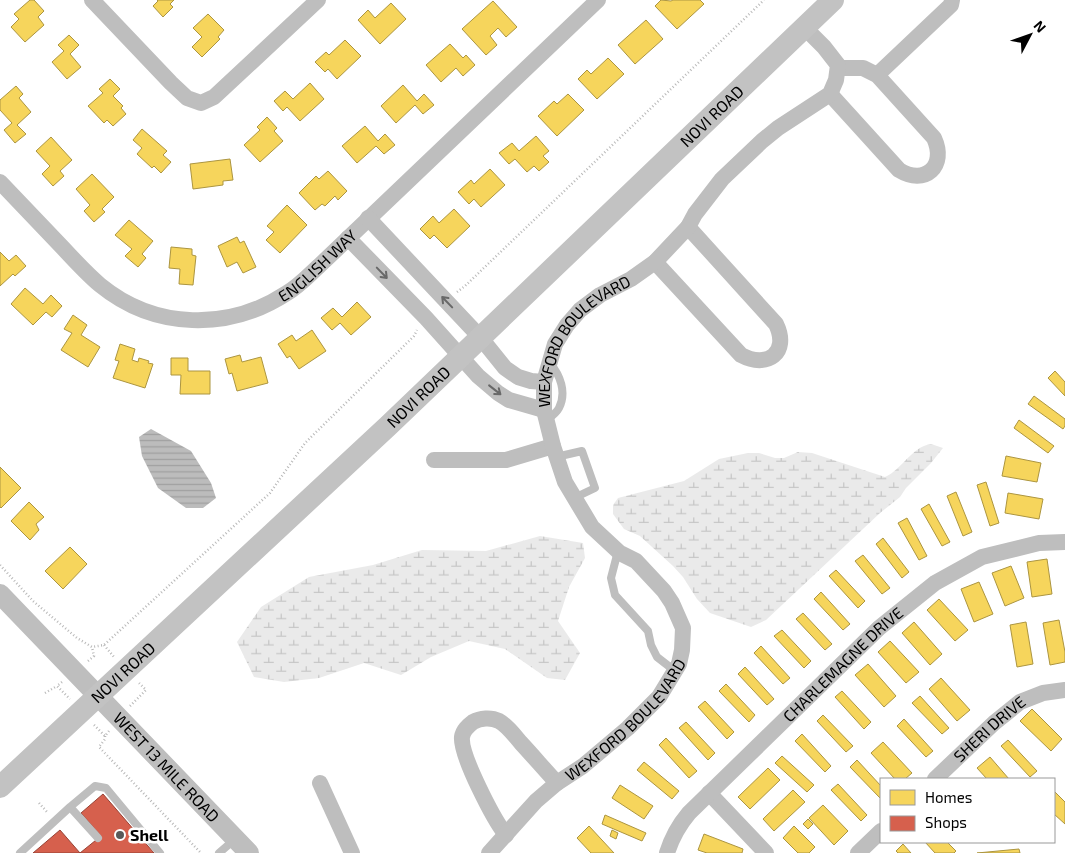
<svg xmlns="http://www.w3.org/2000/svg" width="1065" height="853" font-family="'Exo 2',sans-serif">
	<defs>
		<pattern id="wetland-marsh" width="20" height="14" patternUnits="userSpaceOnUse" patternTransform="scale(1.25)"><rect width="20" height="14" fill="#eaeaea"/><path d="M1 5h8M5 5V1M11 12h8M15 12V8" fill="none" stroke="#c7c7c7"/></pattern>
		<pattern id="water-rules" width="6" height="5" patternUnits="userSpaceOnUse" patternTransform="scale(1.25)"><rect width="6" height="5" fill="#bcbcbc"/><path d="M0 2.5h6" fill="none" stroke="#a0a0a0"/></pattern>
	</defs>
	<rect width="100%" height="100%" fill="#fff"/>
	<path fill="url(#wetland-marsh)" d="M931,444L943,448L931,463L906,488L900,497L880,513L766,620L751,627L710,613L697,599L683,577L673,566L640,536L624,529L613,514V505L618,498L684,481L719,459L748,453H759L775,458H784L798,452L812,453L885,477C902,470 911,447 931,444Z
		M540,536L583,543L585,558L569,587L558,621L580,653L565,680L547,678L505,649L469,641L431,657L401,675L364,663L319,678L284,682L254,677L237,642L261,607L309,577L373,565L422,550L486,551Z"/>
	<path fill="url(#water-rules)" d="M151,429L191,451L211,483L216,498L203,508H186L158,488L142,456L139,437Z"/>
	<path fill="#f6d55c" stroke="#ac9540" d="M30,0H34L44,11L38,17L44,25L25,42L11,27L19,19L14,14Z
		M157,0H174L170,4L173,7L163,17L153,6L158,1Z
		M661,0L671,1L673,0H700L704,4L677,29L655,6Z
		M493,1L517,27L506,37L498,28L490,36L497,45L486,55L462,29Z
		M391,3L406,19L380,44L358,20L368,10L375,18Z
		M208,14L224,30L218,37L220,39L202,57L192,47L202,37L193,28Z
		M646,20L663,39L635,64L618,45Z
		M69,35L79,45L70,54L81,67L67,79L52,62L64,51L58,45Z
		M345,40L361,56L337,79L328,69L325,72L315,62L326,52L329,55Z
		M450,44L463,58L466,55L475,65L463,76L456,68L441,82L426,65Z
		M608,58L624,74L597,99L578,79L587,70L591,74Z
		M110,79L120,89L113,96L123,106L121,108L126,114L113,126L107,120L104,123L88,106L103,93L99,89Z
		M310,83L324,99L300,121L287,107L283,111L274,101L285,91L293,99Z
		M403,85L417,101L424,94L434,105L423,114L415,105L396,123L381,106Z
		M16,86L23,94L19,98L31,112L17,125L26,134L15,143L4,130L12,123L0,110V100Z
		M568,94L584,110L557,136L538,116L554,101L557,104Z
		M267,117L277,128L274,131L283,141L260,162L244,145L260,130L257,127Z
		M365,126L378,141L385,134L395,145L384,154L376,146L357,163L342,146Z
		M142,129L167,151L163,155L171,162L161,173L154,166L152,168L137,154L142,148L133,140Z
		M536,136L549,151L543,156L549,162L539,171L534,166L527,172L515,159L509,164L499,153L512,143L519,151Z
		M51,137L72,160L60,171L64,176L53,186L42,174L50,166L36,151Z
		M230,159L233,180L223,181V185L193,189L190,164Z
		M490,169L505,185L481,207L474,199L469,204L458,192L471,180L474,184Z
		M328,171L347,191L338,200L335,196L325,206L322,204L315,210L299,193L316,176L319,179Z
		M92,174L114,197L102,209L105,212L94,222L84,211L90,205L76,189Z
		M287,205L307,225L280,253L266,240L274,232L267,226Z
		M454,209L470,226L447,248L434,235L430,239L420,229L433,216L439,223Z
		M129,220L153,241L142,254L146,258L138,267L125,256L132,249L115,235Z
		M237,237L240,243L244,241L256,267L243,273L237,262L227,267L218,246Z
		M171,247L192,249V255L196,256L193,285L179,284L180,269L169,268Z
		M0,252L9,261L16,255L26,266L15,276L13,274L0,286Z
		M25,288L43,304L51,295L62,306L52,317L46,312L33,325L11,304Z
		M357,302L371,317L351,335L340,323L332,330L321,318L333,308L342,317Z
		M73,315L87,325L81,335L100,347L88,367L61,350L72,333L64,329Z
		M312,330L326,351L299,369L290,356L287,358L278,344L292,335L296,341Z
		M120,344L135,349L132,360L138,362L139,358L149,361L148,363L153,364L145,388L113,378L119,361L115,360Z
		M240,355L242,362L261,357L268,383L237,391L232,373L229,374L225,359Z
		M171,358H188V371H210V394H180L181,375H171Z
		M1055,371L1065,382V396L1048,378Z
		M1034,396L1065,419V426L1063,429L1028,404Z
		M1019,420L1054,446L1048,453L1014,428Z
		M1006,456L1041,463L1037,482L1002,476Z
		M0,467L21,488L1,508L0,507Z
		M986,482L999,523L990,526L977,485Z
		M956,492L972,532L963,536L947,496Z
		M1008,493L1043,499L1039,519L1005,513Z
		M29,502L44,517L36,524L39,530L30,540L11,521Z
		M929,504L950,542L942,546L921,509Z
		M907,518L927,556L919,560L898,523Z
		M883,538L909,572L902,578L876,544Z
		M70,547L87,564L63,589L45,571Z
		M863,555L890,588L882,594L855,561Z
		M1047,559L1052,594L1032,597L1027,562Z
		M1011,566L1024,598L1005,606L992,573Z
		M836,570L865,601L858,608L829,576Z
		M979,582L993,614L974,622L961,589Z
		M821,592L850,624L843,630L814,599Z
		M939,599L968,630L955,641L927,610Z
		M803,613L832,644L825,650L796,619Z
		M1059,620L1065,652V662L1050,665L1043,623Z
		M914,622L942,654L930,665L902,633Z
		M1026,622L1033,664L1017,667L1010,625Z
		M782,630L811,661L804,668L774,636Z
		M890,641L919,672L906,683L878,652Z
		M761,646L790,678L783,684L754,653Z
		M868,664L896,696L884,707L855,675Z
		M745,667L774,699L767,705L738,674Z
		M941,678L970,710L957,721L929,689Z
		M726,684L755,715L749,722L719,691Z
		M842,691L871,722L864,729L835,697Z
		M920,696L949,728L942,734L912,703Z
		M705,701L734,732L727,739L698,707Z
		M1032,709L1062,739L1051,751L1020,721Z
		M823,715L853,746L846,752L817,721Z
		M904,719L933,751L926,757L897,726Z
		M686,722L715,753L708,760L679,728Z
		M802,734L831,766L825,772L795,741Z
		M666,738L697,771L689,778L659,745Z
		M1008,740L1037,771L1030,777L1001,746Z
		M883,742L912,773L905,779H895L871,753Z
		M782,756L814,785L807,792L775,763Z
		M990,757L1009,779H987L977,768Z
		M857,760L881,786V796L880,798L850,767Z
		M644,762L679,791L672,799L637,770Z
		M768,768L780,780L750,809L738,797Z
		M838,784L867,815L861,821L831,790Z
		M620,785L653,806L644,819L612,798Z
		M793,790L805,802L774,831L763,819Z
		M1054,791L1065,802V824L1054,814Z
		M823,805L848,831L834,845L809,818Z
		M605,815L646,833L642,841L602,824Z
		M808,819L813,824L808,829L803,824Z
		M589,826L614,853H591L577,838Z
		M794,826L815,847L809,853H798L783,838Z
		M612,830L618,833L616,839L610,836Z
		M704,834L743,849L742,853H707L698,850Z
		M925,842H947L956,851L954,853H935Z
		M903,844L911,853H898L896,851Z
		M1019,849L1020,853H977Z"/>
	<path fill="#d6604d" stroke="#964336" d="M103,794L154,853H80L101,836L81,813Z
		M60,830L80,853H33Z"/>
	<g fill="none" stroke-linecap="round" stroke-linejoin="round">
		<path stroke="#b8b8b8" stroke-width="2.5" stroke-dasharray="1 2.5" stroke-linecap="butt" d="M457,292L465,286L764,0
			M0,565L33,601L77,638L92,647L104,645L270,493L305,443L414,336L417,330
			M104,645L114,657
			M88,661L94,656L92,647
			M62,682L57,686L70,699
			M45,693L57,686
			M130,706L146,690L139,683
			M94,725L105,736L109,731
			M105,736V739L99,747L201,853
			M39,803L48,813"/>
		<path stroke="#bebebe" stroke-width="8" d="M547,420C551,417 557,412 559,408C567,392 560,375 550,363
			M556,457L582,451L595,488L574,498
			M618,551L611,578L615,595L648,631L651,645L657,657L675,671
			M70,807L95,786L106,788L160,853
			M20,853L70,807L98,838
			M219,853L234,840"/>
		<g stroke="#bebebe" stroke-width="16">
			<path d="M92,0L171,83L187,98L201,103L214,97L318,0"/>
			<path d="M877,75L951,5L952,0"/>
			<path d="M830,94L899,170C925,186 947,166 934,138L877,75L863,68H838"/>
			<path id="s1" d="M0,182C21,204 42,226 63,248C75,261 87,274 100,285C155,330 229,331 287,293C299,286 309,275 319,266L598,0"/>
			<path d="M368,218L480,337L505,368L518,377L531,381L544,382"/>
			<path d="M348,238L426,318L478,376L498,393L509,400L544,410"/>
			<path d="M655,262L741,355C767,369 790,353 776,324L688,227"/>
			<path d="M434,460H506L553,446"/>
			<path id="s2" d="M935,779L994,723L1020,702L1043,693L1065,690"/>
			<path d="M320,783L352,853"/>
			<path d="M709,793L766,853"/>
			<path d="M506,835C494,820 460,755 462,737C463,730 468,726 473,722C480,718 491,717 499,721C508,726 514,735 521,743C533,756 545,770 557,783"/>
			<path id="s3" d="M489,853L536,801L557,783L583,766L628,728L659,697L679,664L682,650L683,628L672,603L664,591L636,561L620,553L592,527L565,482L553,446L544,410V382L555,344L567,325L580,310L600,295L631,279L655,262L688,227L695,214L722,179L762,141L778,128L830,94L836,80L838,65L824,47L804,27"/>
			<path id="s4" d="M667,853C672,837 678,826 689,813L879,628L935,583L982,557L1039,543L1065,542"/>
			<path d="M858,853L881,831"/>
		</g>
		<path stroke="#bebebe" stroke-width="20" id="s5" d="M0,594L249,853"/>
		<path stroke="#c2c2c2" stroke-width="22" id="s6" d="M0,787L388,426L833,0"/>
	</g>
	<defs><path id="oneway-shaft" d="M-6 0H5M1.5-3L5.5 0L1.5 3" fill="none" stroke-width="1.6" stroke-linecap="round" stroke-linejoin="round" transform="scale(1.25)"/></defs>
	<g stroke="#686868">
		<use href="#oneway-shaft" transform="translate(382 273) rotate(46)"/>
		<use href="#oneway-shaft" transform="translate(447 302) rotate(-134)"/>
		<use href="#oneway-shaft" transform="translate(495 390) rotate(38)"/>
	</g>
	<circle fill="#595959" stroke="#fff" stroke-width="2" cx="120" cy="835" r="5"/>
	<g text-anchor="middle" stroke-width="5" stroke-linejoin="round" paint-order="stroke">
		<g font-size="16" fill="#000" stroke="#fff">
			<text dy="6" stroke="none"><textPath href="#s6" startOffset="978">NOVI ROAD</textPath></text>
			<text dy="6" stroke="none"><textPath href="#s1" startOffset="385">ENGLISH WAY</textPath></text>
			<text dy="6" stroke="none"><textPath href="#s3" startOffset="658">WEXFORD BOULEVARD</textPath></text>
			<text dy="6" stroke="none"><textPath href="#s6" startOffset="572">NOVI ROAD</textPath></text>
			<text dy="6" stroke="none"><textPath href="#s4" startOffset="260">CHARLEMAGNE DRIVE</textPath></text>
			<text dy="6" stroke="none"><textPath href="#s6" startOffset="168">NOVI ROAD</textPath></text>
			<text dy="6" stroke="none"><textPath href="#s3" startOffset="192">WEXFORD BOULEVARD</textPath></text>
			<text dy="6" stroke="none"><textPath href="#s2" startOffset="74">SHERI DRIVE</textPath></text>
			<text dy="6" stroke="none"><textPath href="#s5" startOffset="240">WEST 13 MILE ROAD</textPath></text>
		</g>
		<g font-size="16" font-weight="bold" fill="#000" stroke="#fff" text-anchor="start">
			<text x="130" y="841">Shell</text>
		</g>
	</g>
	<rect x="880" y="778" width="175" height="65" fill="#ffffff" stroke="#999999"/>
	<rect x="890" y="790" width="25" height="15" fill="#f6d55c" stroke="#999999"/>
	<text x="925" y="803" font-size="15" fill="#000000">Homes</text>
	<rect x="890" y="816" width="25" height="15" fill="#d6604d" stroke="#999999"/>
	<text x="925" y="828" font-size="15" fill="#000000">Shops</text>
	<g transform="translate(1030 35) rotate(49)" stroke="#ffffff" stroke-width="4" paint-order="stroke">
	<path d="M0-4L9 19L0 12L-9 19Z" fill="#000000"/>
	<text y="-8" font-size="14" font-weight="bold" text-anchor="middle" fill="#000000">N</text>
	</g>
</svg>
